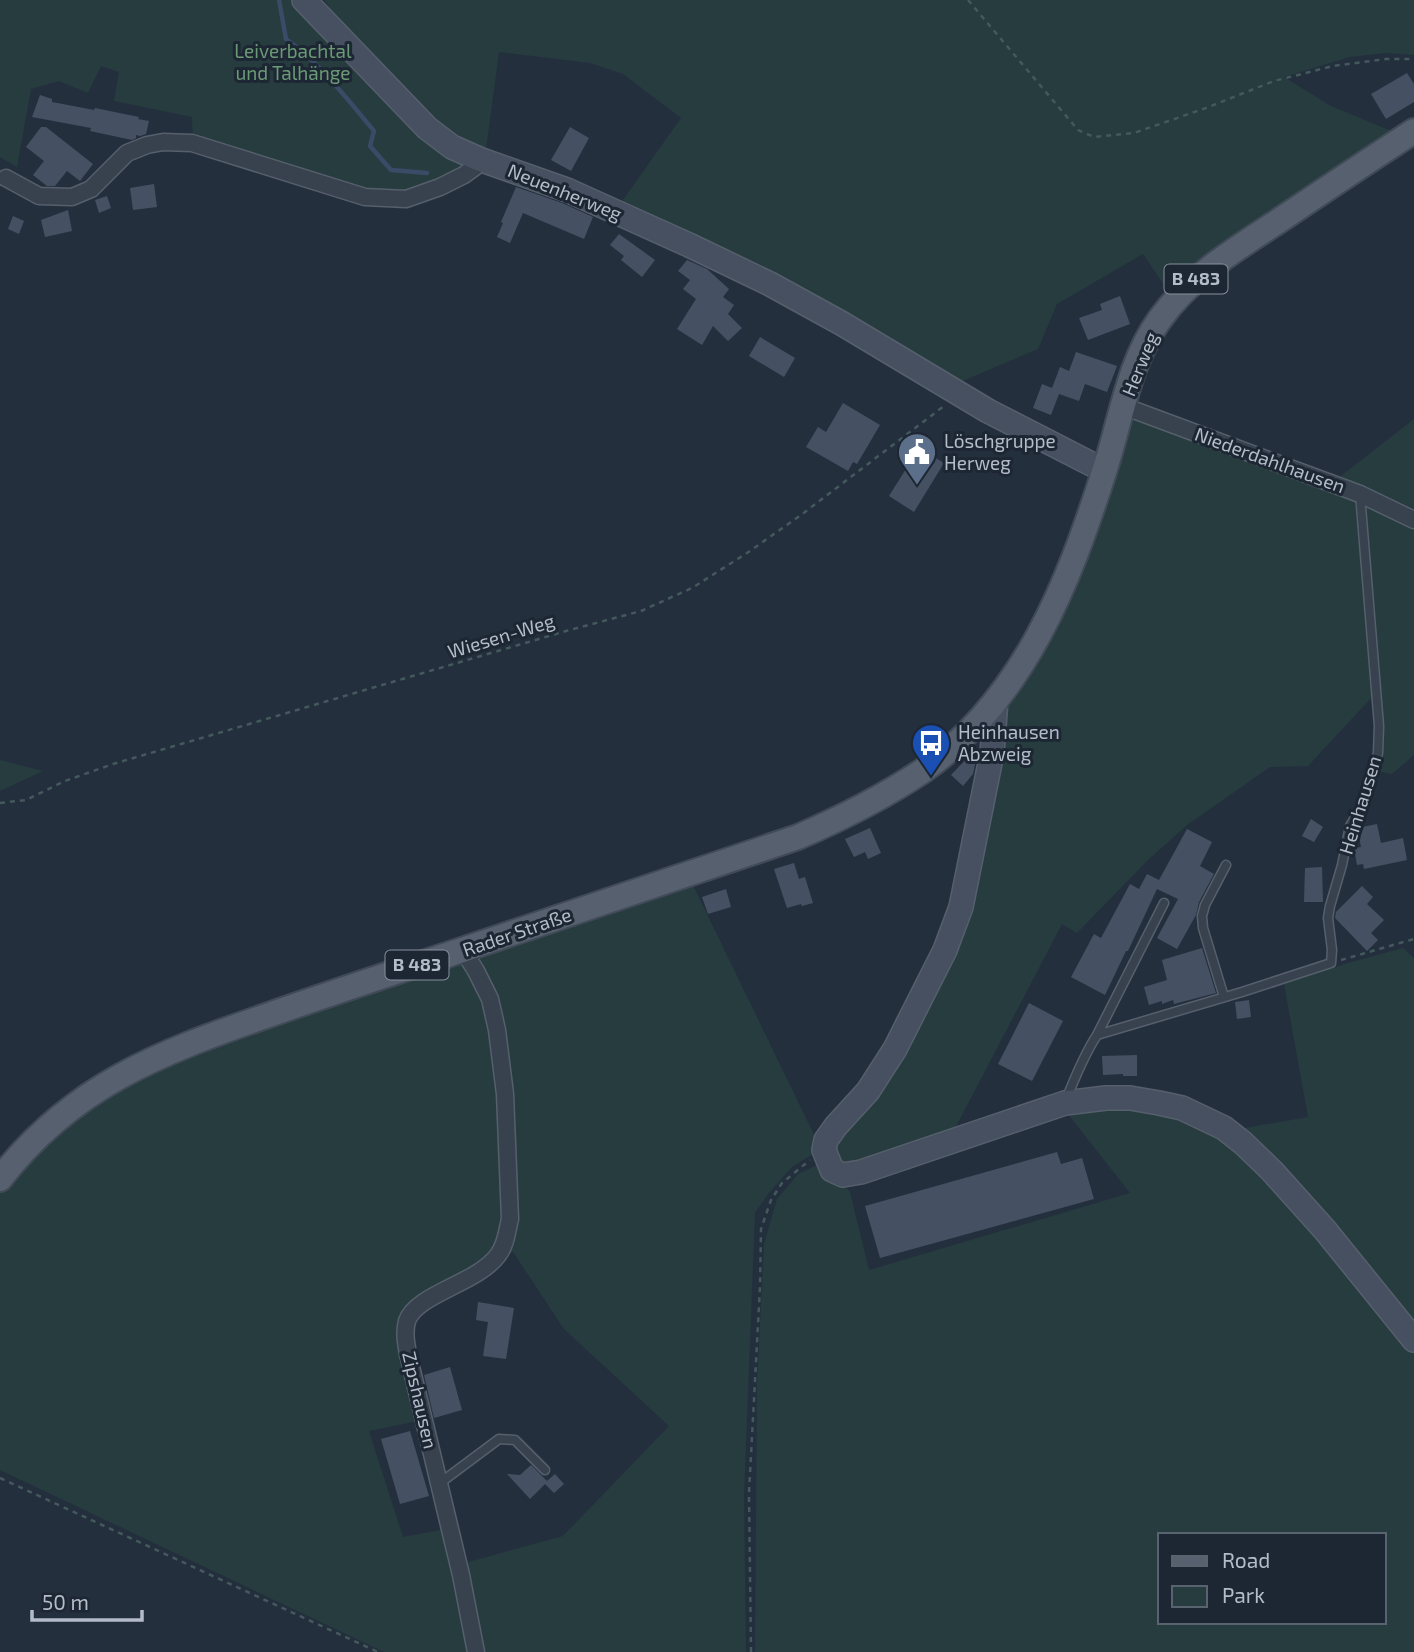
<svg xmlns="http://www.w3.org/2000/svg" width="1414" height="1652" font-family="'Exo 2',sans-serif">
	<rect width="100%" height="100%" fill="#242f3e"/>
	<path fill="#263c3f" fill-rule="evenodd" d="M0,0H295L465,160V167L403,198L364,195L193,140L192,117L114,101L119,72L101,66L88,93L59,81L31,89L17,167L0,157Z
		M324,0H1414V55L1386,53L1350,57L1284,77L1331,106L1401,135L1173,298L1143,254L1057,304L1038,349L958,383L618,207L681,118L623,74L590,63L499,52L486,150L460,139L433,123L340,22Z
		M1125,410L1354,493L1374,695L1308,766L1270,767L1187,825L1148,860L1077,933L1062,924L950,1138L843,1173L828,1141L947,951L1000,699Z
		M1414,419V516L1337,479Z
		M1364,498L1414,522V755L1392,774L1376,771L1379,753Z
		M0,760L43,771L0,791Z
		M689,877L821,1149L792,1167L768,1194L755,1213L744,1496L746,1652H478L461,1564L563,1536L669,1426L564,1329L513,1252L491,1264L406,1319L423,1420L369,1431L403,1537L446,1529L474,1652H384L0,1470V1185L111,1084Z
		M1403,948L1414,958V1334L1234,1130L1308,1117L1284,984L1348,963Z
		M1156,1106L1243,1145L1414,1345V1652H755L757,1385L764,1244L777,1199L798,1174L817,1165L828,1175L841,1180L850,1192L869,1270L1130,1193L1067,1113L1081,1107ZM1160,1535H1384V1622H1160Z"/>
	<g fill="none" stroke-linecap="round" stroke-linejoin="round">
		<path stroke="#394c67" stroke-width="4.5" d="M279,0L286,39C319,62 348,100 374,131L370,146L391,170L427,173"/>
	</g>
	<path fill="#455162" d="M1407,73L1414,84V102L1386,119L1371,94Z
		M40,95L52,99V102L94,110L95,108L139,117L138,119L149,121L146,134L140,136L136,135V138L132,140L90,131L91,128L32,117Z
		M41,127H46L93,164L80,181L67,171L55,186H47L33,175L44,161L26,147Z
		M570,127L589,138L571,171L551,160Z
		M154,184L157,207L133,210L130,188Z
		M516,187L562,203L593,217L584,239L523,213L510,243L497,237L503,223L501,222Z
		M107,196L111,208L99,213L95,200Z
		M68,210L72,231L45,237L41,220Z
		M13,216L24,221L19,234L8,229Z
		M619,234L655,260L642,277L621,260L624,256L610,245Z
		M687,260L707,269L729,289L723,297L734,305L728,314L742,328L728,341L713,326L702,345L677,329L696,299L683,289L690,280L678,271Z
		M1120,296L1130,324L1088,340L1079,318L1102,310L1100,304Z
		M760,337L795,358L784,377L749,356Z
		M1076,352L1117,366L1107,392L1085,384L1079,401L1059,394L1051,415L1033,408L1042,384L1052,388L1060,367L1069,371Z
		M843,403L880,425L857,464L853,462L848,471L806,447L818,427L826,432Z
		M919,448L944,463L914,512L889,496Z
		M970,755L976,760L973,774L963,786L951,775Z
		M1311,819L1323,827L1314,842L1302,836Z
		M1377,824L1381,843L1403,838L1407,860L1364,869L1363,864L1357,865L1354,848L1361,847L1357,828Z
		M870,828L881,853L868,859L865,852L854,857L845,839Z
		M1187,829L1212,842L1200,866L1214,874L1199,902L1196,915L1177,949L1157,938L1178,899L1157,889L1128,951H1126L1105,995L1071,977L1094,934L1101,938L1130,884L1139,889L1147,874L1159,880Z
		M794,863L799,879L805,877L813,903L802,906L801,904L787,908L774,869Z
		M1322,867L1323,902H1304L1305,868Z
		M1362,886L1373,897L1367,904L1384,920L1371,933L1378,940L1367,951L1335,918L1336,912Z
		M726,889L731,907L708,914L702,897Z
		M1202,948L1216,993L1174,1004L1173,1000L1162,1004V1001L1149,1005L1144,987L1167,980L1162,960Z
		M1249,1000L1251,1017L1237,1019L1235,1002Z
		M1029,1003L1063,1021L1032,1081L998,1064Z
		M1137,1055V1076H1123V1074L1103,1075L1102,1056Z
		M1057,1152L1061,1164L1082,1158L1094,1199L880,1258L865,1206Z
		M478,1302L514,1308L506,1359L483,1356L488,1322L476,1320Z
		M450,1367L462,1410L434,1418L424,1375Z
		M410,1431L429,1496L400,1504L381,1439Z
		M531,1465L547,1481L555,1474L564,1484L554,1493L545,1484L530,1499L507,1474L520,1475Z"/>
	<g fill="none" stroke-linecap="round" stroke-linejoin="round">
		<g stroke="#565f6c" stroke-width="11">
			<path id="lane" d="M1224,997L1203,928L1202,916L1205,905L1226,865
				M1097,1035L1164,903
				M1066,1100C1075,1077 1084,1055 1097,1035L1242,992L1331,963L1332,950L1328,918L1330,906L1342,865L1350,826L1360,809L1371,781L1378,753L1379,726L1360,494
				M440,1483L499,1439L515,1440L545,1470"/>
		</g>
		<g stroke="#565f6c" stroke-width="19">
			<path id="street" d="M6,178L39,196L72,197L91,189L127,153L147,145L163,142L192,143L365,197L406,199L440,187L464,175L475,167L479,159
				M1123,406L1360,494L1414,520
				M463,950L476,971L490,999L497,1030L505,1094L510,1219C507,1231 506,1245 498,1255C478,1283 416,1294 407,1321C404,1332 406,1343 408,1354L461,1575L476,1652"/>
		</g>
		<g stroke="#565f6c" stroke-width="26">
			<path id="secondary" d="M304,0L427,128L452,147L479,159L567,190L689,245L770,284L841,323L988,411L1105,471
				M996,700L992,753L961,907L945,950L895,1049L868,1091L836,1126L826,1140L824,1150L832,1170L843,1175L861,1172L1065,1103L1106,1098H1130L1159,1103L1182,1108L1224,1128L1243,1143L1272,1171L1325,1230L1414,1340"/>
		</g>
		<g stroke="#414a57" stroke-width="28">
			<path id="primary" d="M0,1179C72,1086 159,1053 266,1016C331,993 396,972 462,950C574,913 686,875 798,837C842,818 884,797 924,770C1024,698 1068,585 1104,472C1121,421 1128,363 1160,319C1191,276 1234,250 1277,222C1323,191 1368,161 1414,131"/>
		</g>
		<path stroke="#44595c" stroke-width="2.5" stroke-dasharray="5 5" stroke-linecap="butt" d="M968,0L1078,130L1094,137L1134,133L1206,108L1274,81L1333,66L1386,59H1414
			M0,803L26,800L65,781L113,764L566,631L641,611L692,588L747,553L801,515L944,406
			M1341,960L1414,939
			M0,1478L378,1652
			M751,1652L749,1493L760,1287L761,1229L771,1200L782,1183L810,1160"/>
		<use href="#lane" stroke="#38414e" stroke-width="8"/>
		<use href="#street" stroke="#38414e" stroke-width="16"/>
		<use href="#secondary" stroke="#465061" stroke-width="23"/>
		<use href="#primary" stroke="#56606e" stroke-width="24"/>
	</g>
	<defs>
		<g id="civic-pin" transform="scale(2.0125)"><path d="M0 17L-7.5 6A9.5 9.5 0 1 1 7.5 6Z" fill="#5c6f8a" stroke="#1d2633"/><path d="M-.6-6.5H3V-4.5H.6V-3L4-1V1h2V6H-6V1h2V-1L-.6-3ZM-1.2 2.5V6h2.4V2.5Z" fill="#fff"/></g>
		<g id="bus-pin" transform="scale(2.0125)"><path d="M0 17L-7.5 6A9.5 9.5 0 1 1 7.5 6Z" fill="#1a4fb4" stroke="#1d2633"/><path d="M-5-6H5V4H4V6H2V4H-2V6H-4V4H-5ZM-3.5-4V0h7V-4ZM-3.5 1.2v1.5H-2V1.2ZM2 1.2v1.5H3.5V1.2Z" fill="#fff"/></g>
	</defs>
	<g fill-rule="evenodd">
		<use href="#civic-pin" x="917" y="452"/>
		<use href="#bus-pin" x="931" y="743"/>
	</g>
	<g text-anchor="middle" stroke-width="6" stroke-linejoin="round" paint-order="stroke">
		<g fill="#1d2633" stroke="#878f9c" stroke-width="2">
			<rect x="1164.5" y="264.5" width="63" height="29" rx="5"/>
			<rect x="385.5" y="950.5" width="63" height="29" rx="5"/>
		</g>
		<g font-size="18" font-weight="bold" fill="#b4bcc9">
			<text x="1196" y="285">B 483</text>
			<text x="417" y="971">B 483</text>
		</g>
		<g font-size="19" fill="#6b9a76" stroke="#1d2633">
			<text x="293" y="58">Leiverbachtal<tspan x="293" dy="22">und Talhänge</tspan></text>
		</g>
		<g font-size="19" fill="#b4bcc9" stroke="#1d2633">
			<text transform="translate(565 192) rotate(22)" y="7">Neuenherweg</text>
			<text transform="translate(1140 364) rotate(-68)" y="7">Herweg</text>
			<text transform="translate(1270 460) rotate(20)" y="7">Niederdahlhausen</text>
			<text transform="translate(501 636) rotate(-17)" y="7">Wiesen-Weg</text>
			<text transform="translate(1360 805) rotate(-73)" y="7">Heinhausen</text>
			<text transform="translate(517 932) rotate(-19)" y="7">Rader Straße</text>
			<text transform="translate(420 1400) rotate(77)" y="7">Zipshausen</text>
		</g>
		<g font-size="19" fill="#b4bcc9" stroke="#1d2633" text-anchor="start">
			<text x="944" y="448">Löschgruppe<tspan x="944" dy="22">Herweg</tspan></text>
			<text x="958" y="739">Heinhausen<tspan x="958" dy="22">Abzweig</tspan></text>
		</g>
	</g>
	<rect x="1158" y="1533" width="228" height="91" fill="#1d2633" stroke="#59626f" stroke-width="2"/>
	<rect x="1172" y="1556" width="35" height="10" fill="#56606e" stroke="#59626f" stroke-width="2"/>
	<text x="1222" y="1568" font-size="21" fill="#b4bcc9">Road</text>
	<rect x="1172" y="1586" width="35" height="21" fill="#263c3f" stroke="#59626f" stroke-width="2"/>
	<text x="1222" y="1603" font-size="21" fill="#b4bcc9">Park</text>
	<path d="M32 1610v10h110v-10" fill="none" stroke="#b4bcc9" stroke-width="3.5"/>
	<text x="42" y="1610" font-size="21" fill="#b4bcc9" stroke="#1d2633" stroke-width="5" paint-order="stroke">50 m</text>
</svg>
